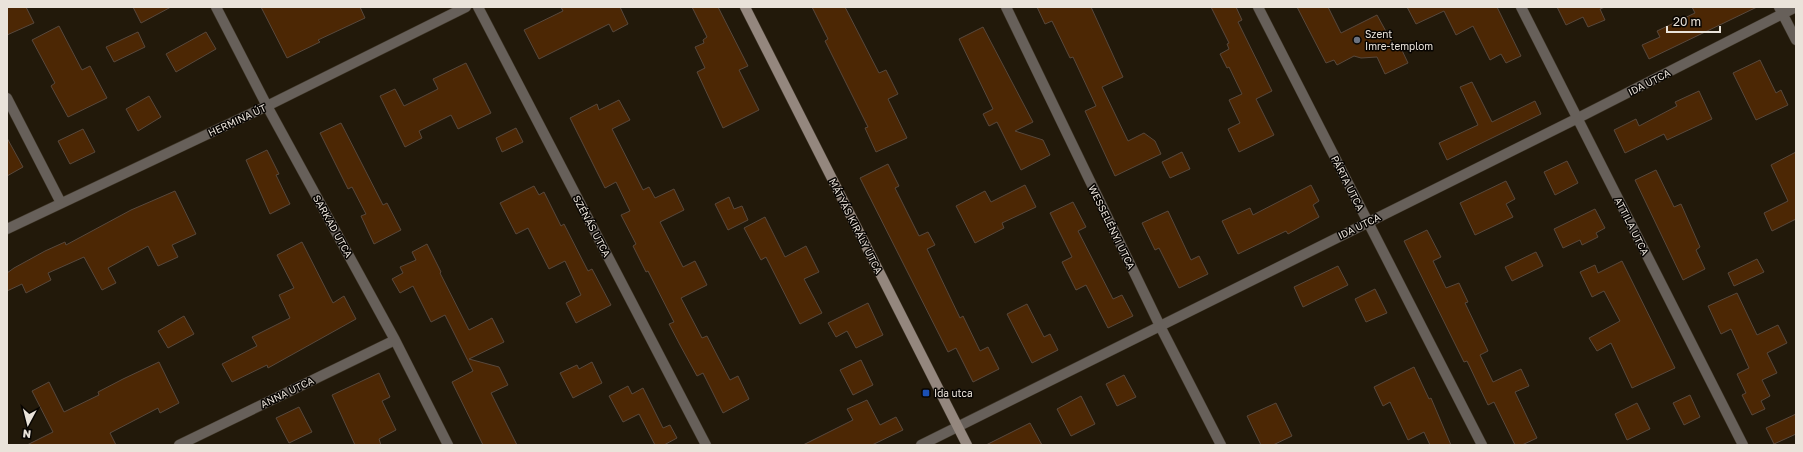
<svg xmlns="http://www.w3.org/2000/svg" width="1803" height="452" font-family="'Golos Text',sans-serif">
	<rect width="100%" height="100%" fill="#22190a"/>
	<path fill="#4c2704" stroke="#58483c" d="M7,7H26L34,23L7,35Z
		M133,7H171L141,23Z
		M261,7H360L365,18L318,40L320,42L287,58Z
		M561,7H620L628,24L613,32L609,24L539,59L524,30L563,11Z
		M692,7H718L748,66L739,70L759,110L723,128L697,72L705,68L695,47L704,43L703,40L707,37Z
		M812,7H845L879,73L886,70L898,94L888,99L907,138L876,152L865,128L868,127L825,41L828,39Z
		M1037,7H1091L1123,77L1102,87L1128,141L1144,133L1155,141L1161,154L1115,176L1085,111L1096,106L1073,57L1070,58L1052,21L1045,24Z
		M1211,7H1236L1242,20L1238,22L1272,91L1256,99L1274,135L1239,152L1228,129L1240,123L1229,100L1242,94L1229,67L1227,68L1220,54L1229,49L1227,44L1229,43Z
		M1297,7H1328L1341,33L1377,15L1394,46L1399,44L1408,63L1385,74L1377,57L1361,58L1354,56L1337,65L1334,60L1326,63Z
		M1407,7H1497L1521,56L1506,63L1501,54L1490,60L1473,26L1456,35L1444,11L1416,24Z
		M1557,7H1605L1600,9L1605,20L1588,27L1583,17L1566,25Z
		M1692,7H1757L1649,59L1642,45L1660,37L1657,31L1695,13Z
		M59,26L82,70L90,66L107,98L68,117L51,86L55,83L32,40Z
		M983,27L1033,122L1015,131L1043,140L1050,155L1021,170L997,122L989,126L983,114L993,109L959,39Z
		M138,32L145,47L114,62L106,47Z
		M206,32L216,49L176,72L166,54Z
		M1760,60L1776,93L1781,90L1788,105L1756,120L1733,73Z
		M466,63L491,113L458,129L451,115L419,131L422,138L405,147L380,96L395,89L404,106L438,89L433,79Z
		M1472,82L1492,122L1535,101L1541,114L1447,160L1439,143L1478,125L1460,87Z
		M1699,91L1712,119L1667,140L1664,134L1625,153L1614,130L1636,119L1639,126L1677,106L1675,102Z
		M149,96L161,117L138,131L126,109Z
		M619,100L630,120L612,129L643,190L649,187L655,198L674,189L684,210L660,222L683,267L695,261L707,285L681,298L702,338L707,336L730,380L738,376L749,399L723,413L703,373L697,376L680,345L669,324L674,322L648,271L646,272L633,246L636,244L621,215L630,211L616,182L605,188L570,118L597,104L599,110Z
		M341,123L383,205L387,203L401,230L374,244L361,216L366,214L352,187L348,189L320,133Z
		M516,128L523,142L502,152L496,138Z
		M83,129L95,152L70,164L58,141Z
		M7,138L23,167L7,176Z
		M267,150L279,174L276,175L290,204L270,214L246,160Z
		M1182,152L1190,169L1170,178L1162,162Z
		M1796,152V219L1772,231L1764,213L1788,201L1771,165Z
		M1567,161L1578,183L1555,195L1544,172Z
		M888,164L899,186L895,188L919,236L928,232L935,245L927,249L960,318L963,316L980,351L988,347L999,369L973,382L956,348L948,352L860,178Z
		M1656,170L1674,207L1681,204L1700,247L1696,250L1705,269L1683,280L1635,180Z
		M1506,181L1515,199L1506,204L1513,217L1475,235L1460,203Z
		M1025,185L1036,207L1002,223L1004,228L975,243L956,206L985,191L991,202Z
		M1311,185L1319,201L1313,205L1319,217L1288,234L1286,231L1238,254L1222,221L1250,208L1253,215Z
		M534,186L539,195L544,192L561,226L564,224L588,271L592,269L611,305L576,323L566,303L581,295L565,261L549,269L528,228L516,234L500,203Z
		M175,191L196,234L172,245L178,257L158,266L148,246L108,268L116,283L102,290L84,257L48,273L51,280L26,293L22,284L7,291V273L14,268L45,251L65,242L66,245L131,210Z
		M729,197L734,209L742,206L748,220L728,230L715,204Z
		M1073,202L1086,227L1078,231L1113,299L1122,295L1133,316L1108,328L1086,285L1076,290L1062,262L1072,257L1050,213Z
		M1595,209L1605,228L1596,233L1598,237L1582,245L1580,240L1563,248L1554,229Z
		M1168,211L1191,260L1199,256L1208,274L1179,288L1159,248L1155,250L1142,223Z
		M765,217L785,257L806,246L819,272L804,279L822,313L800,324L766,257L761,260L744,228Z
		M1427,230L1441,257L1433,261L1446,288L1459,283L1468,302L1465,303L1488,351L1480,355L1493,382L1521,369L1529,386L1515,392L1537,438L1522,445H1515L1494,402L1488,405L1467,361L1464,362L1404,241Z
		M302,242L333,303L344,296L356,319L268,368L267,365L232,382L222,364L257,346L252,337L290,318L279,295L294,288L277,255Z
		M427,244L441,272L440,273L469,330L492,318L504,342L469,359L499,367L508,385L491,393L517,445H483L452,382L473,371L445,315L431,322L413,286L400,293L392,279L403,273L400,267L416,260L412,252Z
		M1536,252L1543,266L1512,281L1505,267Z
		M1757,259L1764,272L1734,286L1728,273Z
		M1622,261L1675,368L1632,388L1611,343L1597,351L1589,338L1620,321L1604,291L1592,297L1580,272L1595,265L1598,273Z
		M1338,266L1348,285L1303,307L1294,287Z
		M1375,289L1387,313L1366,322L1355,299Z
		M1737,293L1757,335L1778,325L1787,343L1767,353L1777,373L1762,380L1770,396L1761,401L1765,409L1752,415L1742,395L1746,393L1737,374L1749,368L1731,329L1721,334L1708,306Z
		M868,303L883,335L856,348L847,331L836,337L828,323Z
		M1027,304L1044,337L1050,334L1058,350L1032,363L1007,314Z
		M184,316L194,334L168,348L158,331Z
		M861,360L873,385L853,395L840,370Z
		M159,362L179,403L160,413L158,408L110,433L116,445H27L53,432L32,391L49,382L64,412L99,395L98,392L123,379Z
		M592,362L602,383L573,398L560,373L577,365L579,369Z
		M1414,367L1429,399L1431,398L1451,445H1430L1424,432L1408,440L1390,402L1383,406L1374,387Z
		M379,373L390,397L382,401L396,430L379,439L381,445H355L332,395Z
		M1124,375L1136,397L1117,406L1106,384Z
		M628,386L632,394L643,388L663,428L670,425L677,438L664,445H655L639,414L623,422L609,396Z
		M1690,395L1700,417L1684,425L1673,403Z
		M1081,396L1095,424L1071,436L1057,409Z
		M867,400L880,425L896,417L903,430L872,445H803L853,420L847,409Z
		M1276,403L1292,436L1273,445H1261L1247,416Z
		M1637,403L1650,429L1627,440L1615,414Z
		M299,407L312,432L289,443L276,418Z
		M1796,414V434L1774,444L1766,428Z
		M1030,423L1042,445H986Z"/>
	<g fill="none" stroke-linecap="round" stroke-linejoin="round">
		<g stroke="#3e3527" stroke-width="11">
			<path id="street" d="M216,7L267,106L395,340L448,445
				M478,7L706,445
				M1006,7L1160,326L1221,445
				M1258,7L1482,445
				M1521,7L1743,445
				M1779,7L1796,40
				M7,98L61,203
				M7,229L267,106L466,7
				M179,445L395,340
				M921,445L1578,118L1796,7"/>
		</g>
		<g stroke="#3e3527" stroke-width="11">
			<path id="secondary" d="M745,7L967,445"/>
		</g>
		<use href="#street" stroke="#67605a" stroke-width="10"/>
		<use href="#secondary" stroke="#94877e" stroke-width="10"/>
	</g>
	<circle fill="#6b7280" stroke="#080502" stroke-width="1.5" cx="1357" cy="40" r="4"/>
	<rect fill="#1a4fb4" stroke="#080502" stroke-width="1.5" x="922" y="389" width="8" height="8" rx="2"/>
	<g text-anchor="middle" stroke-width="3" stroke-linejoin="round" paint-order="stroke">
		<g font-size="10" fill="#eae3da" stroke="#080502" text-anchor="start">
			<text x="1365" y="38">Szent<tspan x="1365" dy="12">Imre-templom</tspan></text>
			<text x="934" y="397">Ida utca</text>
		</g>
		<g font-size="10" fill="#eae3da" stroke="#080502">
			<text transform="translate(1649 82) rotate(-27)" y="4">IDA UTCA</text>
			<text transform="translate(237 120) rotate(-25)" y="4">HERMINA ÚT</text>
			<text transform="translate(1348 183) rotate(63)" y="4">PÁRTA UTCA</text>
			<text transform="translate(333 226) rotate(61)" y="4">SARKAD UTCA</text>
			<text transform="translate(592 226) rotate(62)" y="4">SZÉNÁS UTCA</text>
			<text transform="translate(856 226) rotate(63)" y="4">MÁTYÁS KIRÁLY UTCA</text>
			<text transform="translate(1359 226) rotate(-26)" y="4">IDA UTCA</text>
			<text transform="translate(1632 226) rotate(63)" y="4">ATTILA UTCA</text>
			<text transform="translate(1112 227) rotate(64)" y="4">WESSELÉNYI UTCA</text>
			<text transform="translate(287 392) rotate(-26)" y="4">ANNA UTCA</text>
		</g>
	</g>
	<rect width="1803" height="452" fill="none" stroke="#eae3da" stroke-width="16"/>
	<g transform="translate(28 424) rotate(187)" stroke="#080502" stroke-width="3" paint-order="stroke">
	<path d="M0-3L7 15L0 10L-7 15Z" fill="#eae3da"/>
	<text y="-6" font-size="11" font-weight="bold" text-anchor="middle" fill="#eae3da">N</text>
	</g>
	<path d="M1667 26v6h53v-6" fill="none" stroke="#eae3da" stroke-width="2"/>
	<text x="1673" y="26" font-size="12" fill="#eae3da" stroke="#080502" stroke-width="3" paint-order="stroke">20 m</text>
</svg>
